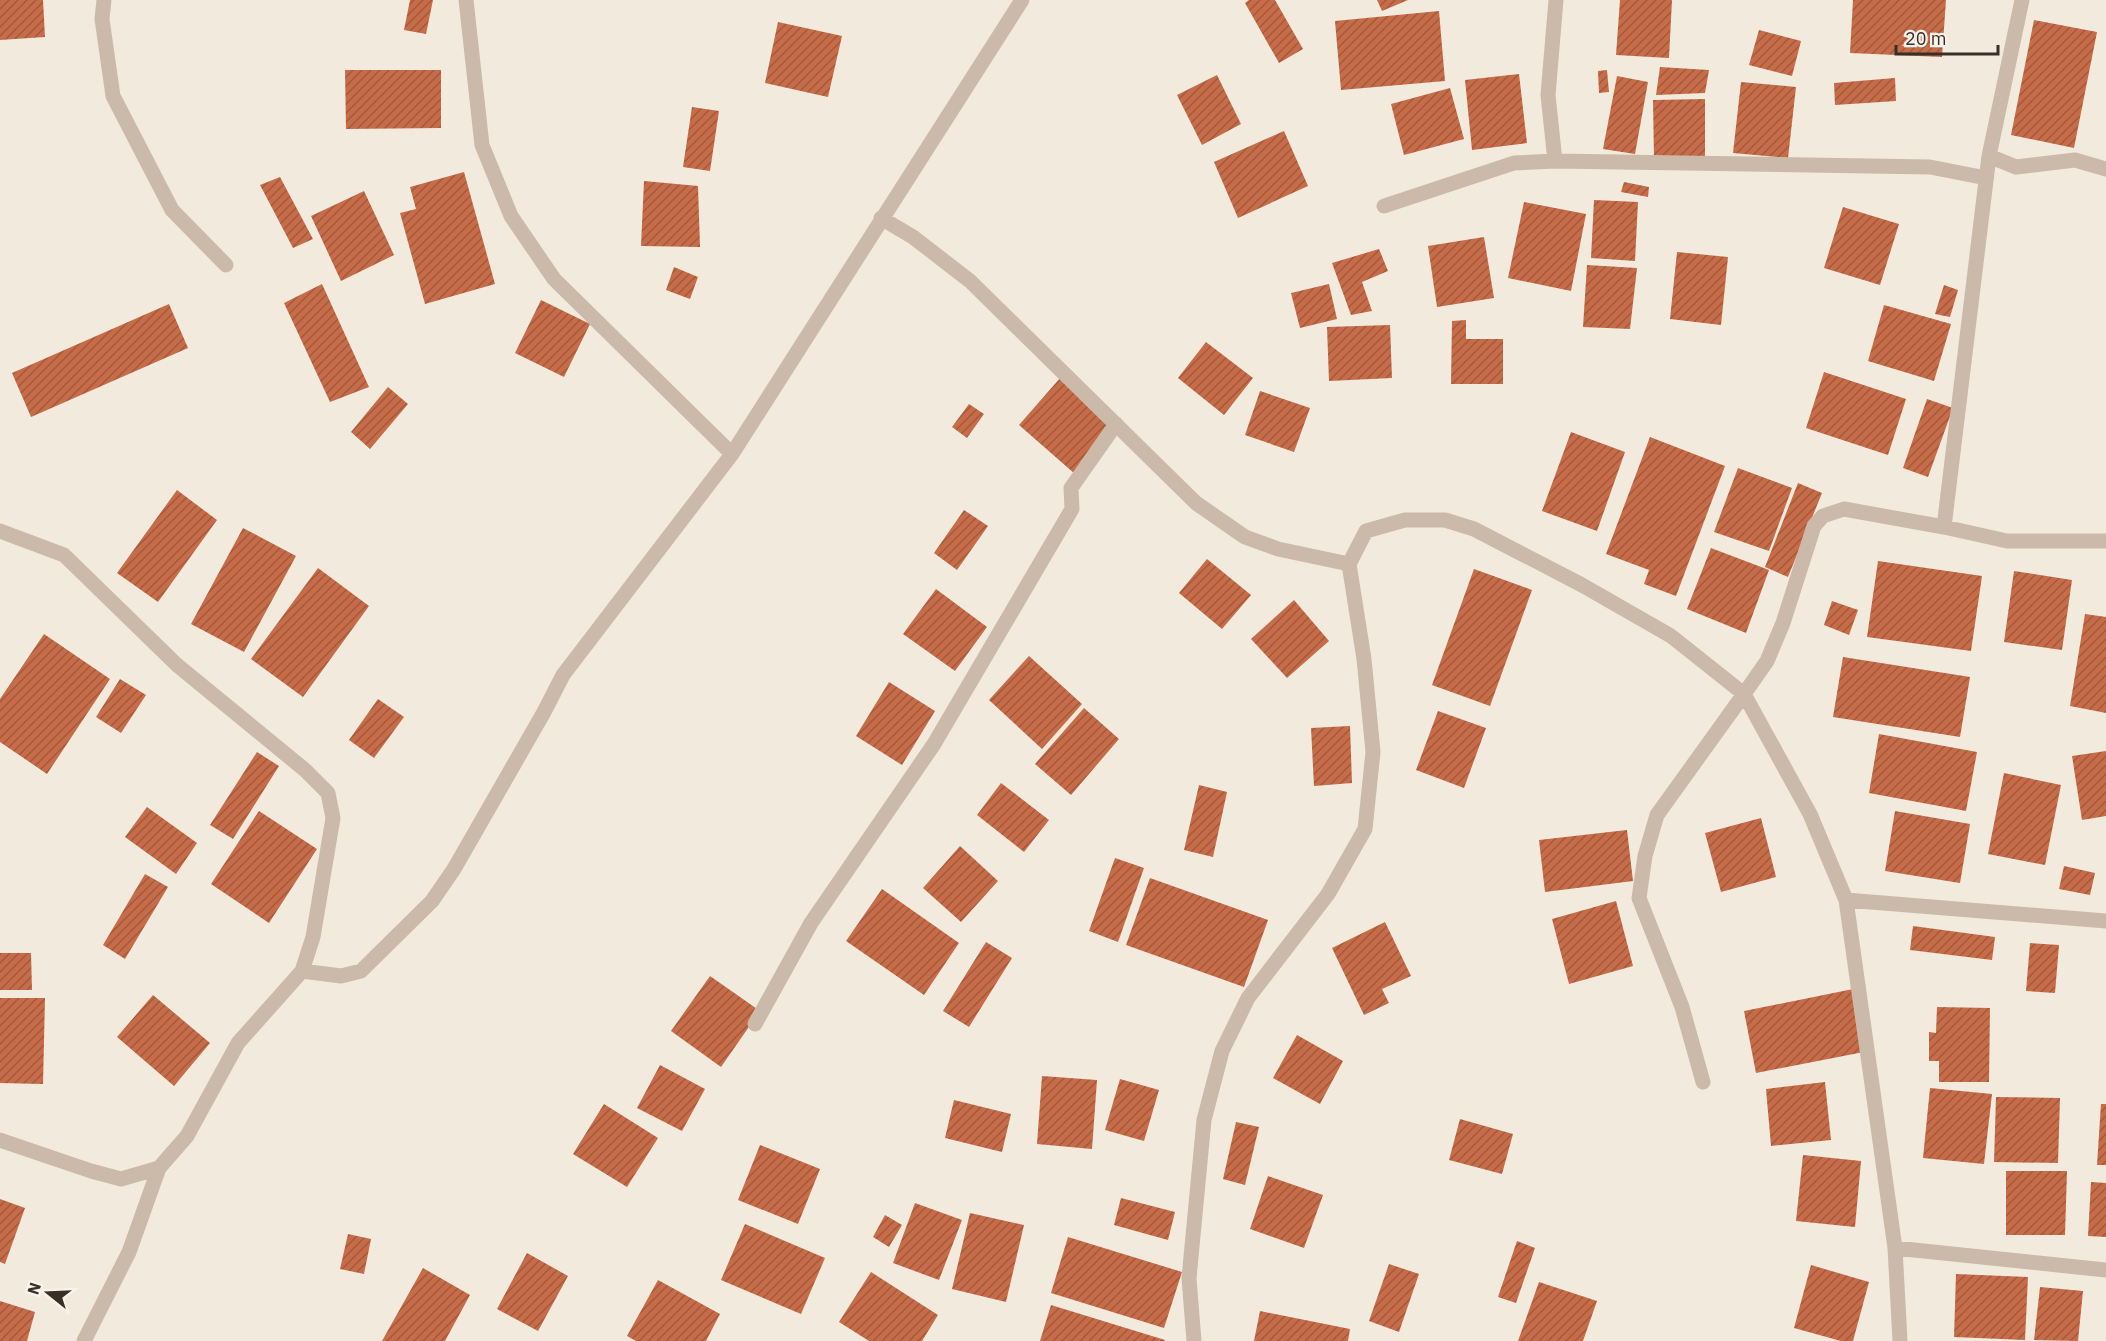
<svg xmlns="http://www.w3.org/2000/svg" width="2106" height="1341" font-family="'IBM Plex Sans',sans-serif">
	<defs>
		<pattern id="building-hatch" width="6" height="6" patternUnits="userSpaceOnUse" patternTransform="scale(1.5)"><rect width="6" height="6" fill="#c76c48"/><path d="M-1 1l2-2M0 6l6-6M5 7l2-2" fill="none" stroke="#a3593c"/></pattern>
	</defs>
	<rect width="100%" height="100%" fill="#f3eade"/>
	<path fill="url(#building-hatch)" d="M0,0H43L45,37L0,40Z
		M410,0H433L426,34L404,30Z
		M1249,0H1275L1303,49L1279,63L1245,3Z
		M1377,0H1408L1382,11Z
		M1620,0H1672L1669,58L1616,55Z
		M1853,0H1946L1942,57L1850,53Z
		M1439,11L1445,81L1341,90L1335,21Z
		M2034,20L2097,32L2074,148L2011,135Z
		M778,22L842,36L828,97L765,83Z
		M1759,30L1801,41L1792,76L1749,65Z
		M1660,67L1709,70L1705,93L1656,95Z
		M345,70H441V128L346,129Z
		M1607,70L1609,92L1599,93L1598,71Z
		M1519,74L1527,143L1472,150L1465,80Z
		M1217,75L1241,124L1202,145L1177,95Z
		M1617,76L1648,82L1635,154L1603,149Z
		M1895,78L1896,101L1835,105L1834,83Z
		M1741,82L1796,87L1788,158L1733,153Z
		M1450,88L1464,139L1404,155L1391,104Z
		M1705,99V160H1654L1653,100Z
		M692,107L719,111L710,171L683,167Z
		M1284,131L1308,186L1238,218L1214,162Z
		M464,172L495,284L425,304L400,213L416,209L410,187Z
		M280,177L313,239L293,248L260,185Z
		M644,181L698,186L700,247L641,246Z
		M1624,182L1649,187L1648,197L1621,192Z
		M364,191L394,255L341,281L311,216Z
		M1594,200L1638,202L1635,261L1591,258Z
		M1524,202L1586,214L1571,291L1508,278Z
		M1843,207L1899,224L1880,285L1824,268Z
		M1484,237L1494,298L1437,307L1428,246Z
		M1379,249L1388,271L1362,282L1372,311L1351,315L1332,263Z
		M1677,252L1728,257L1721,325L1670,319Z
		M1587,265L1637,268L1630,329L1583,327Z
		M674,267L698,277L690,299L666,290Z
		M322,284L369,387L330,402L284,303Z
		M1329,284L1337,319L1300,328L1291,293Z
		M1944,285L1958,290L1950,317L1935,314Z
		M541,300L590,324L564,377L515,353Z
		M169,304L188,348L31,417L12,373Z
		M1884,305L1951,324L1934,381L1868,361Z
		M1466,320V339H1503V384H1451L1452,321Z
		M1390,325L1392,378L1329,381L1327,327Z
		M1206,342L1253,378L1224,415L1178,378Z
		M1824,372L1906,399L1888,455L1806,428Z
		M1061,377L1116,426L1075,474L1019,425Z
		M388,387L408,404L370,449L351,432Z
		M1260,391L1310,408L1294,452L1245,435Z
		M1927,399L1953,408L1928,477L1903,468Z
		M969,404L984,414L967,438L952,427Z
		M1571,432L1625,452L1597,531L1542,511Z
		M1650,437L1725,466L1676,596L1644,584L1649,570L1606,554Z
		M1738,468L1792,488L1769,551L1714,532Z
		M1798,483L1822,493L1788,577L1765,567Z
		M177,490L217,520L158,602L117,573Z
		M964,510L988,526L957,570L934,553Z
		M243,528L296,556L244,652L191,624Z
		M1711,548L1769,570L1746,633L1687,609Z
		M1207,559L1251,595L1222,629L1179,593Z
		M1878,561L1982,576L1971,651L1867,637Z
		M318,568L369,606L303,697L251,659Z
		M1474,569L1532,590L1490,706L1432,685Z
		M2014,571L2072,580L2062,650L2004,642Z
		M936,589L987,627L955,671L903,634Z
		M1294,600L1329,641L1287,678L1251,639Z
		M1832,601L1858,610L1849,635L1824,625Z
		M2085,614L2106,617V713L2070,706Z
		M44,634L110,679L47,774L0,742V699Z
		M1029,656L1082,704L1042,749L989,700Z
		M1843,657L1970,677L1960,737L1833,717Z
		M120,679L146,695L121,733L96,717Z
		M889,682L935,711L902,765L856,736Z
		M378,699L404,717L374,758L349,740Z
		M1084,708L1119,739L1071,795L1035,764Z
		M1438,711L1486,728L1464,788L1416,770Z
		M1350,726L1352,783L1314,786L1311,728Z
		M1879,734L1977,752L1966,811L1869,793Z
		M2106,751V816L2082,820L2072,756Z
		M257,752L279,766L233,839L210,825Z
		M2004,773L2061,785L2045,865L1988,854Z
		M1001,783L1049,820L1024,852L977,815Z
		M1199,785L1227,792L1213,857L1184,850Z
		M147,807L197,843L176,874L125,837Z
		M259,811L317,849L269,923L211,884Z
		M1895,811L1970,824L1960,883L1885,871Z
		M1761,818L1776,877L1721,892L1705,833Z
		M1627,830L1633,881L1545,892L1539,840Z
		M960,846L998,881L961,922L923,888Z
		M1115,858L1144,868L1118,942L1089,931Z
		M2064,866L2095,873L2090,895L2059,889Z
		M145,874L168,887L125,959L103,945Z
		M1150,878L1268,920L1244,987L1126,945Z
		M882,889L959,943L924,995L846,941Z
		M1616,901L1633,966L1569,984L1552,919Z
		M1385,922L1411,976L1382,989L1389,1003L1364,1015L1332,948Z
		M1913,926L1995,937L1992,960L1910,950Z
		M986,942L1012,958L969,1027L943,1011Z
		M2030,943L2059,945L2055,993L2026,991Z
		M0,953H31L32,990H0Z
		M710,976L760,1011L721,1067L671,1031Z
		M1858,988L1869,1051L1756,1073L1744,1011Z
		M153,995L210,1043L174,1086L117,1037Z
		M0,998H45L43,1084L0,1083Z
		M1937,1007L1990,1008L1989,1082H1939V1061H1929V1032L1936,1033Z
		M1297,1035L1343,1061L1320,1104L1273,1078Z
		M660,1065L705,1089L682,1131L637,1108Z
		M1042,1076L1097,1080L1092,1149L1037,1144Z
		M1120,1079L1159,1090L1144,1141L1105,1130Z
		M1825,1082L1831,1140L1771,1146L1766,1089Z
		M1930,1088L1992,1094L1984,1164L1923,1158Z
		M1996,1097L2060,1098L2058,1163L1994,1162Z
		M954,1100L1011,1114L1002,1152L945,1138Z
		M604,1104L658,1138L627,1187L573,1154Z
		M2101,1104H2106V1165H2097Z
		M1460,1119L1513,1134L1502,1174L1449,1160Z
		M1236,1122L1259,1127L1245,1185L1223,1179Z
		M760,1145L820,1169L798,1224L738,1200Z
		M1803,1155L1861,1161L1855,1227L1796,1221Z
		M2006,1171H2067L2065,1235H2006Z
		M1268,1176L1323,1195L1304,1248L1250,1229Z
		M2091,1182L2106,1183V1237L2088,1236Z
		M1121,1198L1175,1212L1168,1240L1114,1225Z
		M0,1199L25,1208L5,1264L0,1262Z
		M915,1203L962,1220L939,1280L893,1263Z
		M970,1213L1024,1225L1006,1302L952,1289Z
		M885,1215L902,1225L889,1247L873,1237Z
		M745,1224L825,1258L801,1314L721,1280Z
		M348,1234L371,1239L364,1274L340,1269Z
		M1068,1237L1182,1272L1164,1328L1051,1293Z
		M1517,1241L1535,1248L1516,1303L1498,1297Z
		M527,1253L568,1276L538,1331L497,1309Z
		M1389,1264L1419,1274L1399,1332L1369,1321Z
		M1811,1265L1869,1282L1853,1341H1841L1794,1328Z
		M423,1268L470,1295L445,1341H382Z
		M871,1272L938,1315L922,1341H869L839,1322Z
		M1956,1274L2028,1277L2025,1340L1954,1337Z
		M658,1280L720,1314L706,1341H636L627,1336Z
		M1539,1282L1597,1301L1583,1341H1518Z
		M2040,1287L2083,1291L2078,1341L2034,1340Z
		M0,1301L35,1312L27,1341H0Z
		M1051,1305L1165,1340V1341H1040Z
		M1260,1311L1350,1329L1348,1341H1254Z"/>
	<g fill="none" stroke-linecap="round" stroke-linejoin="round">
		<path stroke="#cbbaa9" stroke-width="15" d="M104,0L102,19L113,96L172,210L226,265
			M466,0L482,145L511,216L554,279L732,454
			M1989,156L2016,167L2075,160L2106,169
			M1555,161L1548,95L1556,0
			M1384,206L1514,163L1555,161L1930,167L1986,178
			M881,218L913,237L970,281L1196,503L1245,537L1278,549L1349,564
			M1944,527L1989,156L2022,0
			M0,531L64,555L177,665L305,770L328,793L333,818L313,937L302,971L238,1043L187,1136L159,1168L121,1179L91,1171L0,1140
			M1846,900L2106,921
			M302,971L341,976L361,971L432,901L454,869L544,712L563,675L732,454L1022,0
			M755,1024L811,923L934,744L1072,509L1071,488L1116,424
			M1703,1082L1682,1007L1639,898L1645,856L1657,815L1744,694L1810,814L1846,900L1895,1248L1900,1341
			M1895,1248L2106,1270
			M84,1341L129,1252L159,1168
			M1194,1341L1189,1278L1204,1120L1222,1051L1248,998L1328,894L1365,829L1373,752L1364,659L1349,564L1366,531L1405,520H1445L1474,529L1582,585L1671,636L1744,694L1767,661L1783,623L1814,526L1823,516L1844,509L1944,527L2007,541H2106"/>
	</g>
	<g transform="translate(48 1293) rotate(288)" stroke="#faf3ea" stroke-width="4.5" paint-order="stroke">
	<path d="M0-4.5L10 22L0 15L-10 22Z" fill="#382f29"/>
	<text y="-9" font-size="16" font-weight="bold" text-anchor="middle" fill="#382f29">N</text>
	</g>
	<path d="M1896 45v9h102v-9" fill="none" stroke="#382f29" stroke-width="3"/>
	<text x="1905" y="45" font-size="18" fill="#382f29" stroke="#faf3ea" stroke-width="4.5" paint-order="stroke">20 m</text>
</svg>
